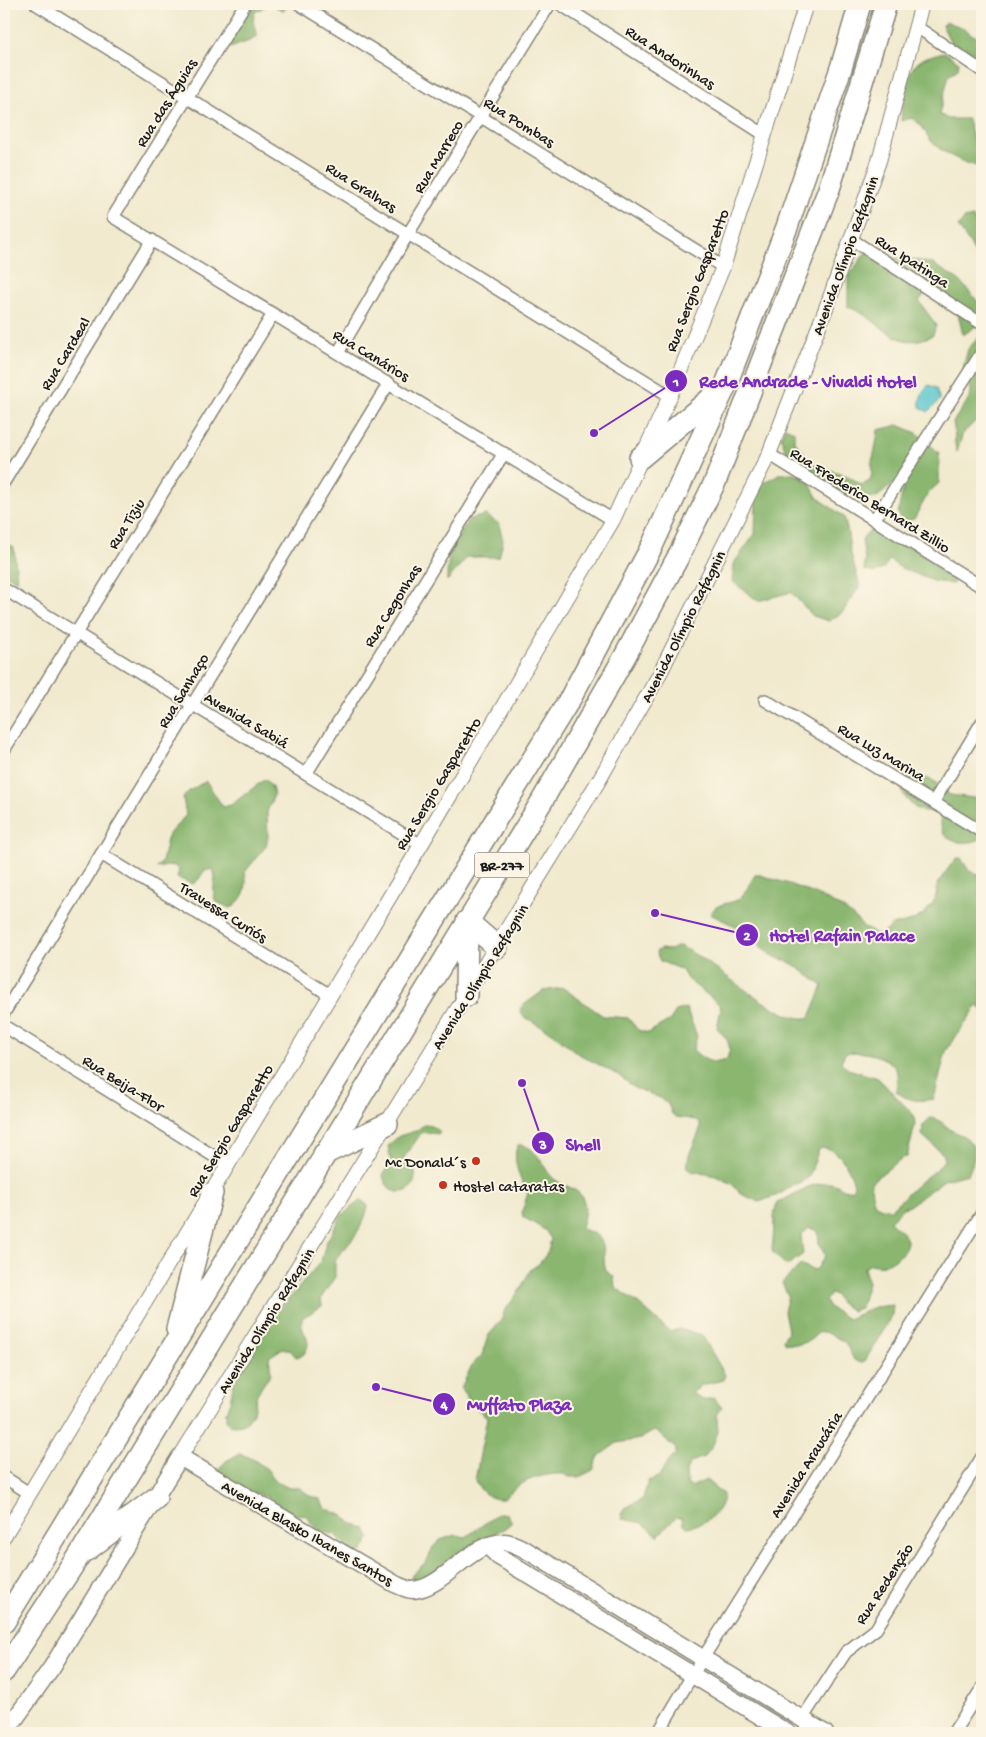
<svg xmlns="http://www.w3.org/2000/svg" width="986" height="1737" font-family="'Gochi Hand',sans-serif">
	<rect width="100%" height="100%" fill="#fcf5e5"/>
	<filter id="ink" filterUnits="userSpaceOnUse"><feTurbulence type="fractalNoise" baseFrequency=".02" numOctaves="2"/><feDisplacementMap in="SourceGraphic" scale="10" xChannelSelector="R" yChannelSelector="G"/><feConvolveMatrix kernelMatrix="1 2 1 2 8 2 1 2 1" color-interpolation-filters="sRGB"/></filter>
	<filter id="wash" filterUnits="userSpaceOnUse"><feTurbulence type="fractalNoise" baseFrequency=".0096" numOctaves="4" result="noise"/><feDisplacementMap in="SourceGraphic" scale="20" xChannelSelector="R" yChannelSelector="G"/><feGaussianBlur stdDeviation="1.12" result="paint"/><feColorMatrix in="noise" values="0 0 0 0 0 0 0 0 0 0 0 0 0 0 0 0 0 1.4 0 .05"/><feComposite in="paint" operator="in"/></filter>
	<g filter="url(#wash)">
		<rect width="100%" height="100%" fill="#f1eacf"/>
		<path fill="#8ab66f" stroke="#536946" d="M253,4H288L284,11L270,4L255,12C252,21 253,26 258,35L252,40L230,48L228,39Z
			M946,22L962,27L974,36L982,37V56L951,43L942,25Z
			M944,52L959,62L958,69L949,75L939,114L948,119H968L973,139L982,146V172L981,167C965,164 947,155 934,144C924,135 927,127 911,118L901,121C903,100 902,69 925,58C931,55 938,54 944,52Z
			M973,217L981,235L982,269L970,244L958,227L964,219Z
			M866,252L883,260L903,257L933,264L959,280L979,303H982V322L963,335L958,314L926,292L919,301L936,325L933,335C894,355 882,318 848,307V277Z
			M982,334V419L979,418L963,433L957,452C953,442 956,433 953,423C968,395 979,401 963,368L968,349Z
			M898,425L917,433L939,453V483L929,492L914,519L902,522L898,513L904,483L892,485L876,498L844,495L795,465L784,446L781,437L785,427L794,431V440L812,463L850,477L862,485L870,481C873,472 871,468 872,461C875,451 877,441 878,430Z
			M779,474H795L809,482L817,497L844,517L848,533L850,551L860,586L842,613L829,621L813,616L791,592L758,601L732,581L734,563L755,534L756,500L763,483Z
			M486,515L499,524L503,541L499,557H467L447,581C446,557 456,539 469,519Z
			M869,531C899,531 930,558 955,574L953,584L933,581L901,568L889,560L883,569L874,573L864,570L865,560L862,539Z
			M4,542L14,547L17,581L4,573Z
			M920,776L934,781L950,795L982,799V838C973,844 952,845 944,834C940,828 941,820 941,813C935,810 932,812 925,811C914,811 902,796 901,786L908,778Z
			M265,779L272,787L274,795L267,812L268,837L266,846L245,872C248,888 244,899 231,908L216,902C210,889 218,881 213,869L204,871L199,879L193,884L177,878L179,870L173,865L157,868L162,862L168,835L186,815L183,798L189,791L206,781L223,807L231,805Z
			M956,858H961L969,871L982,876V1009L977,1006L946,1051L934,1099C919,1101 908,1102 896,1091C896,1086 898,1077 897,1072C892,1055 858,1050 845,1053L841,1062L848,1069L878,1078L914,1115L915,1125L907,1157L902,1158L871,1182C872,1199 872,1209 891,1209L921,1181L938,1168L944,1160V1155L922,1135L923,1125L930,1118C939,1118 944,1125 951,1130C955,1133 961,1134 965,1137C979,1146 974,1163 968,1174L944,1180L909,1206L903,1208L890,1221C894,1226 903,1232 906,1238C912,1249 892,1263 883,1265C879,1266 875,1265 871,1264L864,1268L868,1282L861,1307L853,1311L840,1303L835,1295L831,1293L825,1301L830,1308L848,1319L874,1307L893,1305L892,1315L865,1361L861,1363L854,1360L845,1342L825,1332L818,1333C809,1343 798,1347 785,1343L783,1340L788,1331L784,1311L788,1296L782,1283L801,1264L812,1270L817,1269L825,1255L819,1244L818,1231L809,1228L801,1235L803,1254L787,1266L773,1253L772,1248C775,1233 772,1217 777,1203C795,1195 809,1182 830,1183C838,1183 843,1192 852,1190L854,1185C851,1171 838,1144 819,1149L809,1177L778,1195L759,1202L741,1194L732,1184L716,1176L691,1171L687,1168C686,1151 702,1136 700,1123L696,1120L676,1117L672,1114L668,1104L660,1098L635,1088L618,1075L577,1053L554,1034L523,1016L520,1012L521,1007L543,991L563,988L603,1016L628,1018L638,1030L648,1033L670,1020L676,1011L686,1008L697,1036L693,1050C704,1060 713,1066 727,1059L730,1049L727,1039L717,1028L721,1008L719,1004L687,979L682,970L660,961L656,952L660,949L670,950L679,946C709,957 782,1028 810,1017L823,986L793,964L773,956L733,925L710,914C718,900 732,906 741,897C747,891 750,882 755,875H760C790,884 818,893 845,910C857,918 863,931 879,934C884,935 890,927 894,924C916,925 939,907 937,884Z
			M424,1125H429L438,1130L439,1134L422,1132L403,1159L414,1166C422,1197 387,1201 383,1175L391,1161L388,1146L399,1136L416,1131Z
			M518,1145C536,1144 543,1167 551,1176C560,1187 580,1186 584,1202C587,1210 582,1221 581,1229C612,1237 600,1250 606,1271L614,1277L615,1287L640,1305L670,1332L679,1329L702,1335L725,1375L723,1380L702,1385L692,1393L702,1400L714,1398L722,1408L717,1415L718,1432L712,1447L704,1457L691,1462L686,1471L687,1484L691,1487L706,1480L723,1494C723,1512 705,1525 687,1527L683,1523V1518L676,1517L658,1536L643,1523L622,1519L621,1514L625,1508L643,1499L648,1481L660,1476L664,1467L676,1454V1449L659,1433L654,1431L640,1439L617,1443L599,1456L593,1470L579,1477H569L565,1474C543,1473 519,1480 504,1499C490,1500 482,1493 475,1481L487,1417L471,1404L461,1388L472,1365L482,1355L488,1336L501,1321L504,1312L519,1291L531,1269L539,1264L548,1252L551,1239L545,1230L523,1217L522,1212L528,1193C520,1182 511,1157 518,1145Z
			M361,1200L368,1206C364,1228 349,1244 335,1260V1277L321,1298L322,1306L302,1318C299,1335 316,1339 303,1355L296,1357L291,1351L283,1348L269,1357L271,1373L257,1394L253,1412L246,1423L230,1426L226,1419V1411L230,1402L233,1385L270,1322L321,1261L326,1243L341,1216Z
			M239,1454L250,1457L267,1469L275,1481L289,1488H300L310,1496L320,1499L325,1508L344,1516L351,1523L366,1529L370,1538L362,1552L352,1551L335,1534C324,1534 311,1528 308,1516L298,1515L280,1508L265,1496L237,1488L216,1472L226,1461Z
			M499,1513L507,1514L512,1522C503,1532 490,1534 479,1541C458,1554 440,1571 419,1584L413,1582L411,1576L427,1561L433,1547L440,1540L456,1535L466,1537Z"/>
		<path fill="#58c6cd" stroke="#3a7174" d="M929,385L936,388L940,400L928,412L920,407C919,401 923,388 929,385Z"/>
	</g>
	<g filter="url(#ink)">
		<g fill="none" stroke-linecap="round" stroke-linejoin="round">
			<g stroke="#868376" stroke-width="14">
				<path id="minor" d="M36,4L670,396
					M245,4L113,217L613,520
					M299,4L723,267
					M560,4L765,135
					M917,27L982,71
					M851,239L982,324
					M338,353L408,234L550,4
					M769,454L982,587
					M4,482L152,240
					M874,520L982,352
					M4,589L421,845
					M765,700L982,832
					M4,750L273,314
					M306,774L504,453
					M934,801L982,722
					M101,854L330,995
					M4,1013L389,383
					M4,1026L228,1165
					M4,1477L29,1493
					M802,1719L846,1652L876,1629L982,1457
					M658,1733L693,1674L982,1213
					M953,1733L982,1688"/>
			</g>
			<g stroke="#868376" stroke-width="16">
				<path id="tertiary" d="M180,1457L598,782L658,677L769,454L828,303L879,161L922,4
					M4,1536L421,845L613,520L670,396L723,267L806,4"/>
			</g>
			<g stroke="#868376" stroke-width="19">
				<path id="secondary" d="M488,1546L499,1557L788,1733
					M5,1733L52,1667L180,1457L395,1584C400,1586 407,1590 413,1590C446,1587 467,1543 505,1542C511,1542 520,1547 526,1550L825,1733"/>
			</g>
			<g stroke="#868376" stroke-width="24">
				<path id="motorway" d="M640,458L721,390
					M467,921L497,947
					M466,996L467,922
					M324,1154L387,1124
					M177,1329L212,1193
					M87,1550L156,1498
					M4,1622L571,697L652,546L725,387L787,227L841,68L860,4
					M4,1671L79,1556L542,801L625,656L678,557L715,482L829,189L886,4"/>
			</g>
			<use href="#minor" stroke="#fff" stroke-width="11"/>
			<use href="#tertiary" stroke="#fff" stroke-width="14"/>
			<use href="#secondary" stroke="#fff" stroke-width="16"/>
			<use href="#motorway" stroke="#fff" stroke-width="21"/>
		</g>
	</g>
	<g fill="#c8321e" stroke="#fcf5e5" stroke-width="2">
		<circle cx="476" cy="1161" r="5"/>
		<circle cx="443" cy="1185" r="5"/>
	</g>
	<g text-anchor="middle" stroke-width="4" stroke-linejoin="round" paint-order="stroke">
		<rect fill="#fcf5e5" stroke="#5f5d58" stroke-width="1" x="474.5" y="852.5" width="55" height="25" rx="4"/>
		<g font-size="15" font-weight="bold" fill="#1c1c1c">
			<text x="502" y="870">BR-277</text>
		</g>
		<g font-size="16" fill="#1c1c1c" stroke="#fcf5e5">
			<text transform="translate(671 56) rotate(33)" y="6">Rua Andorinhas</text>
			<text transform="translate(165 102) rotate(-58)" y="6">Rua das Águias</text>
			<text transform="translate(520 121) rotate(32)" y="6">Rua Pombas</text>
			<text transform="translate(437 156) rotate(-59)" y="6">Rua Marreco</text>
			<text transform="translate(362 186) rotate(32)" y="6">Rua Gralhas</text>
			<text transform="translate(844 255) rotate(-70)" y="6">Avenida Olímpio Rafagnin</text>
			<text transform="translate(913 260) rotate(33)" y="6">Rua Ipatinga</text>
			<text transform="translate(696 280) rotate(-69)" y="6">Rua Sergio Gasparetto</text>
			<text transform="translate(64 353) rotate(-59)" y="6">Rua Cardeal</text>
			<text transform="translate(372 354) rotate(31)" y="6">Rua Canários</text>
			<text transform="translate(871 499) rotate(32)" y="6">Rua Frederico Bernard Zillio</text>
			<text transform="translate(125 523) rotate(-58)" y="6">Rua Tiziu</text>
			<text transform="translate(391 605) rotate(-58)" y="6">Rua Cegonhas</text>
			<text transform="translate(682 626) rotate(-63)" y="6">Avenida Olímpio Rafagnin</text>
			<text transform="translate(182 690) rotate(-59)" y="6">Rua Sanhaço</text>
			<text transform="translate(247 719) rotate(31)" y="6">Avenida Sabiá</text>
			<text transform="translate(882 751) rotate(31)" y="6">Rua Luz Marina</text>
			<text transform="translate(437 783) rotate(-59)" y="6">Rua Sergio Gasparetto</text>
			<text transform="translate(224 911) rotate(32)" y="6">Travessa Curiós</text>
			<text transform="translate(479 976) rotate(-58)" y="6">Avenida Olímpio Rafagnin</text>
			<text transform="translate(124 1082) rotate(32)" y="6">Rua Beija-Flor</text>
			<text transform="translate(229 1130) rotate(-59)" y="6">Rua Sergio Gasparetto</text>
			<text transform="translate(265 1320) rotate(-58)" y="6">Avenida Olímpio Rafagnin</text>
			<text transform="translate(805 1464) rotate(-58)" y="6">Avenida Araucária</text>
			<text transform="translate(308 1532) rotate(30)" y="6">Avenida Blasko Ibanes Santos</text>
			<text transform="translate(883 1583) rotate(-57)" y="6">Rua Redenção</text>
		</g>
		<g font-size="16" fill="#1c1c1c" stroke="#fcf5e5" text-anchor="end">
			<text x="466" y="1167">Mc Donald´s</text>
			<text x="453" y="1191" text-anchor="start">Hostel cataratas</text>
		</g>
	</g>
	<path fill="none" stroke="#7b2cbf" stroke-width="2" d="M594 433L676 381M655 913L747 935M522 1083L543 1143M376 1387L444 1404"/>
	<g fill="#7b2cbf" stroke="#fcf5e5" stroke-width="2">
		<circle cx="594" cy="433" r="5"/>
		<circle cx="655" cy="913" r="5"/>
		<circle cx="522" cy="1083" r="5"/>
		<circle cx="376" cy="1387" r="5"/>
		<circle cx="676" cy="381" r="12"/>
		<circle cx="747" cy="935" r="12"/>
		<circle cx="543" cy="1143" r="12"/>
		<circle cx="444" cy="1404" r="12"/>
	</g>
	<g font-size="15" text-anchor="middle" font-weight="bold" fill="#fff">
		<text x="676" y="386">1</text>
		<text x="747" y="940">2</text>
		<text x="543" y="1149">3</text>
		<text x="444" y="1409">4</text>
	</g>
	<g font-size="18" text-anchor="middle" font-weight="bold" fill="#7b2cbf" stroke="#fcf5e5" stroke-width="4" stroke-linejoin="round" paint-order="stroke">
		<text x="808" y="387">Rede Andrade - Vivaldi Hotel</text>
		<text x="842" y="941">Hotel Rafain Palace</text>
		<text x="583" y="1150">Shell</text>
		<text x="519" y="1410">Muffato Plaza</text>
	</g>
	<rect width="986" height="1737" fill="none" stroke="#fcf5e5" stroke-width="20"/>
</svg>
